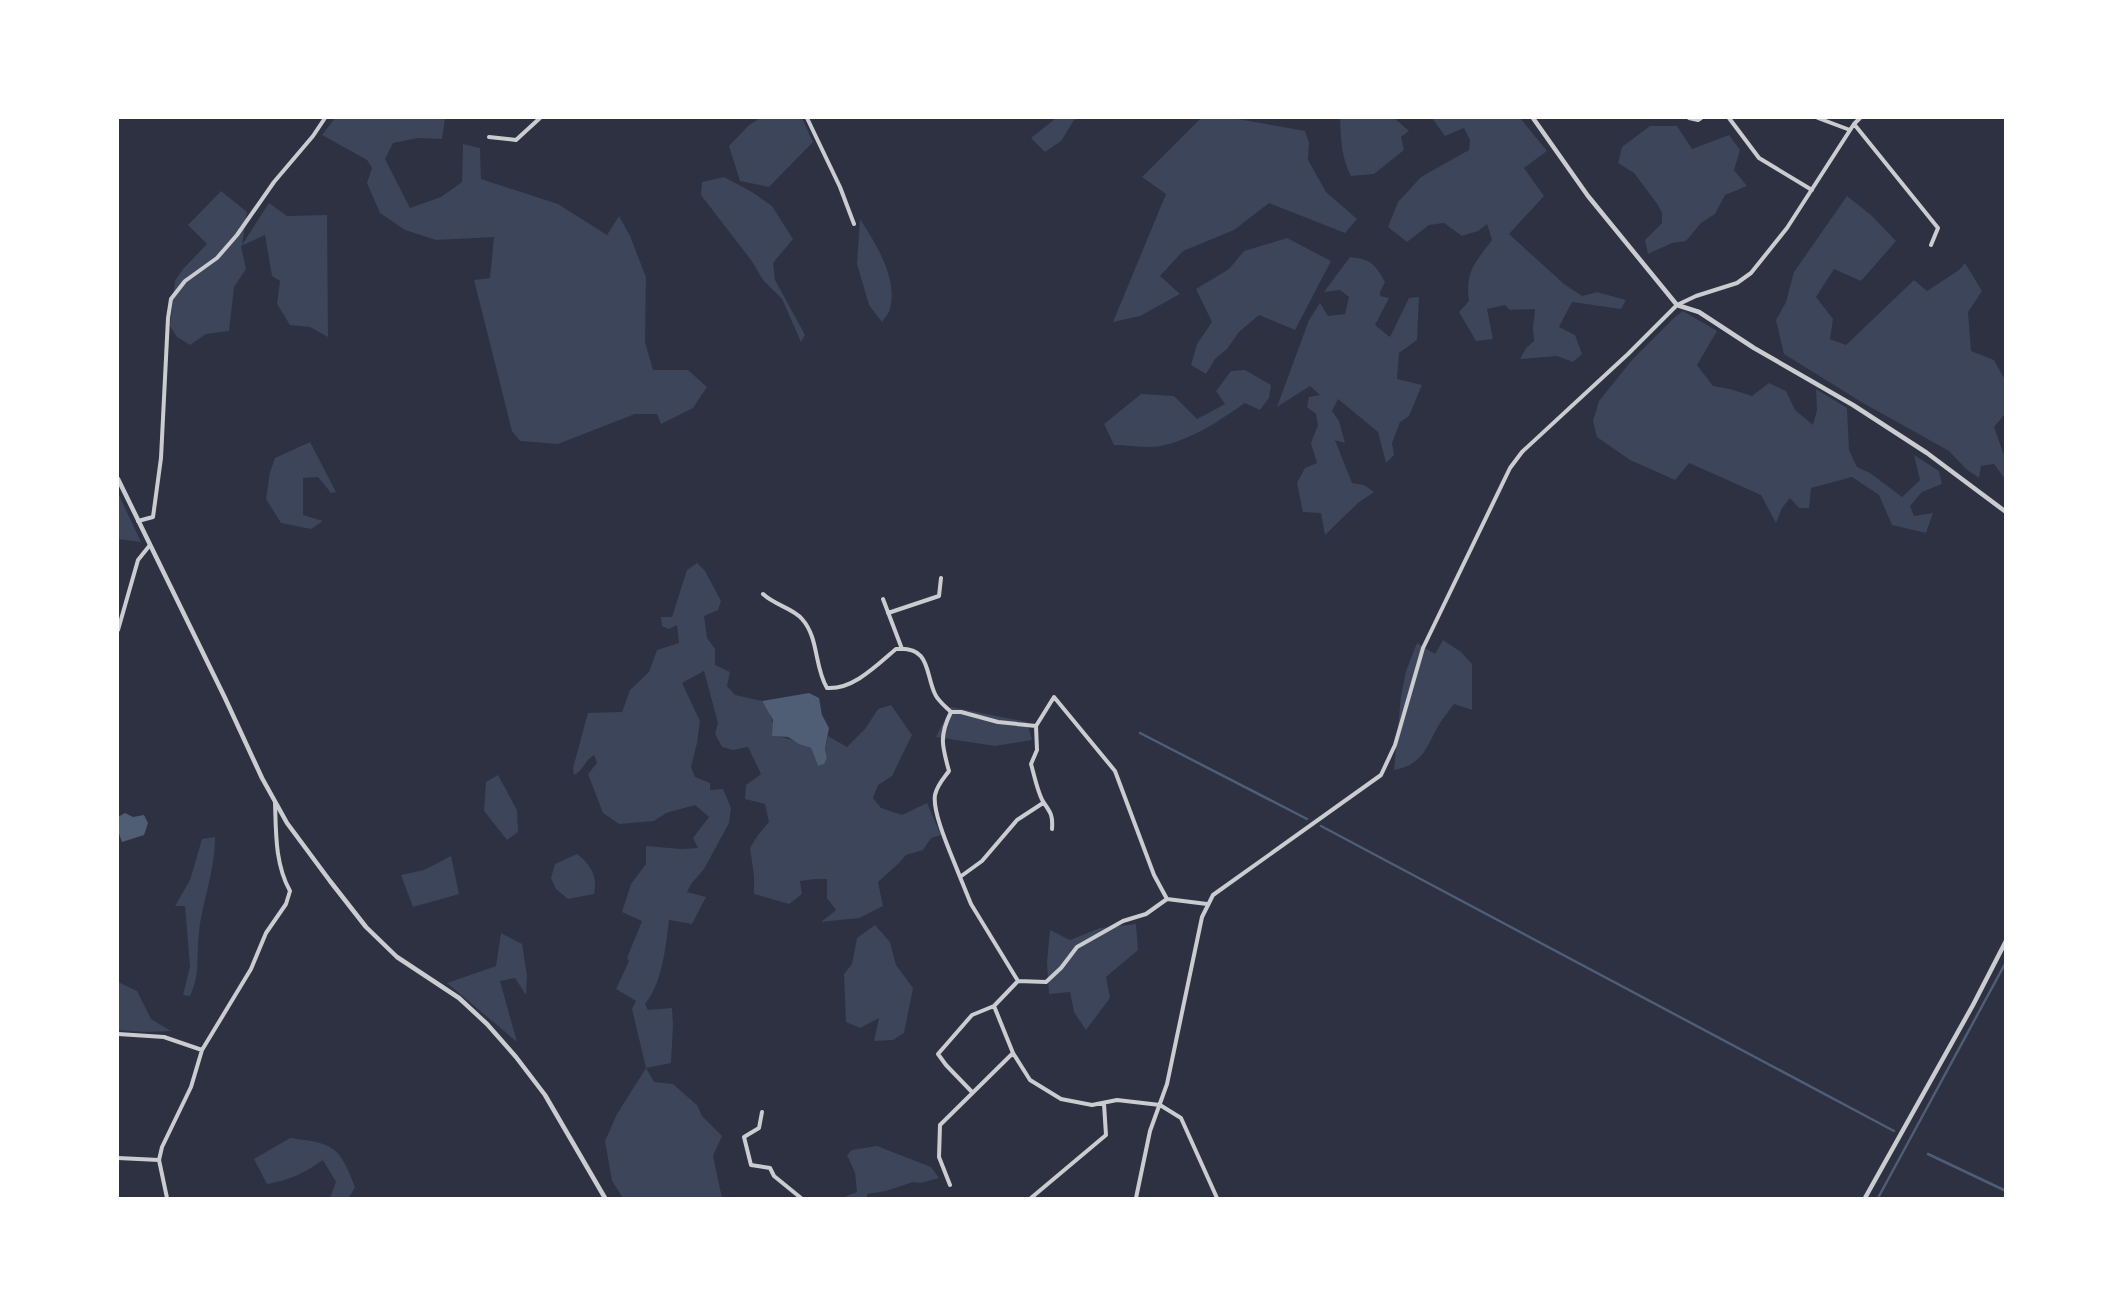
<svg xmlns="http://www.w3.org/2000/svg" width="2123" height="1316" font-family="'Fira Sans',sans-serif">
	<rect width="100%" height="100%" fill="#2d3142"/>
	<path fill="#3c4559" d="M335,118H445L442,139L418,138L393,143L385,159L410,208L441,197L462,182L463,144L480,148L481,179L558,204L607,235L619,216L630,236L646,277L645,342L653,370H688L707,387L693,408L661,424L657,414H635L558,444L520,441L512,431L474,280L490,278L494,237L436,240L405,230L380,213L367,183L372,168L367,160L322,135Z
		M760,118H802L813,142L769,187L740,181L729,146L749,125Z
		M1056,118H1081L1074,120L1061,141L1045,152L1031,138Z
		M1201,118H1232L1305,131L1309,143L1308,160L1326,192L1357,219L1345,233L1269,203L1234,230L1183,251L1160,276L1180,294L1140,316L1113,322L1166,194L1142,177Z
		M1340,118H1394L1409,131L1401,137L1404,150L1374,174L1351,176C1341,157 1341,139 1340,118Z
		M1432,118H1520L1547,151L1524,168L1544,196L1509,234L1564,284L1582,296L1597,292L1626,300L1621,309L1572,302L1559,327L1575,335L1582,354L1573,362L1557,356L1520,359L1526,348L1534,341L1533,328L1535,309L1510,310L1505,305L1487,309L1493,339L1476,341L1459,312L1469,301C1465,271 1475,263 1492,240L1487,224L1478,231L1462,236L1444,223L1429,225L1407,242L1388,227L1398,202L1421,177L1469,150L1470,140L1464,128L1445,136Z
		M1650,126H1677L1692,149L1729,135L1740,150L1734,170L1747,186L1725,195L1715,214L1701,223L1686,241L1672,243L1648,254L1645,240L1662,223V213L1658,205L1634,173L1618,163L1622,147Z
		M724,177L752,192L772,206L793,239L773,263L775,280L805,335L801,342L782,299L763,280L751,260L701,195L702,182Z
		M221,191L247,212L242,245L269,203L287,216L327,215L328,337L310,327L290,325L277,304L280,281L272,276L265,235L241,246L246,269L234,287L229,331L206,334L190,345L177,337L170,326L175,281L183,269L207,244L188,225Z
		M1847,196L1871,215L1896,241L1861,281L1834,269L1816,297L1833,319L1830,339L1846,345L1914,280L1927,291L1959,270L1965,263L1982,291L1968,312L1971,351L1994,360L2005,380V414L1994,427L2005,458V479L1994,464L1981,466L1979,478L1966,469L1949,451L1863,403L1784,354L1776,320L1786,302L1794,272Z
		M860,219C876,244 898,278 890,309C889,313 885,318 882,322L869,305L857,264Z
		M1287,238L1331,261L1295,330L1259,315L1239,332L1227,349L1215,359L1206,374L1191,365L1197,344L1212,322L1196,289L1229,269L1244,251Z
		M1350,257C1371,259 1375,264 1385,282L1380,292V296L1389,298L1375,325L1390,337L1409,298L1419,297L1417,340L1399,353L1397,379L1422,385L1409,416L1400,422L1392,443L1394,455L1386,463L1378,432L1338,399L1332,411L1339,421L1345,443L1335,440L1352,483L1364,485L1374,492L1358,503L1325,535L1321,513L1303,512L1297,483L1305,468L1317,463L1311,443L1318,425L1316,414L1307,407L1309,397L1320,395L1310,386L1277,407L1309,320L1320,303L1328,316L1345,314L1349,297L1340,290L1324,292Z
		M1683,311L1717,331L1697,365L1713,386L1730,389L1752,396L1769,383L1786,391L1795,410L1813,425L1817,410L1816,389L1847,408L1849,450L1857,467L1870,473L1902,497L1920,480L1914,455L1939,471L1942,484L1922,492L1910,506L1914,516L1933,513L1926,533L1892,525L1879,495L1852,477L1811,488L1809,508H1799L1790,498L1782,508L1776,523L1761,495L1689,463L1675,480L1630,460L1597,437L1593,421L1599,401L1632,360L1675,317Z
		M1245,370L1271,385L1269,398L1260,410L1245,403C1219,421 1193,439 1161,446C1147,449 1129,445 1114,445L1104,424L1141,394L1174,396L1197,419L1225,404L1216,391L1231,371Z
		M310,442L336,492L331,493L318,477L303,478V515L323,521L311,529L281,523L266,499L270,472L275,458Z
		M118,493L141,542L118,539Z
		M697,563L705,571L721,601L718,610L704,616L707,638L715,649V665L730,672L727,686L735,695L762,701L769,712L778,737C790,737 799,744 811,748L818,766L827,758L825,749L828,736L847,747L865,729L878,709L891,705L912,735L892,776L878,785L873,798L881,808L902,815L927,803L941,835L931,838L923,850L906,855L899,863L878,882L883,906L859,918L821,922L836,910L827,898V879H815L800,881L802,894L789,904L754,894V876L750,848L758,835L769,822L765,804L745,799L746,785L761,774L748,747L733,750L722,747L715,734L718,723L704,671L682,683L700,721L697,743L691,767L695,777L710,783V790L723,789L731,808L729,823L704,869L691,884L687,892L706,897L692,924L669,920C666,946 662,984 645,1004L648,1010L672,1008L673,1025L671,1063L646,1068L654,1082L673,1084L697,1105L702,1116L722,1136L713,1156L722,1198H623L612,1181L605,1141L617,1114L646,1068L632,1009L636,1001L616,989L629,961L627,958L642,921L622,912L631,884L646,864V846L681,849L698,848L693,838L709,817L695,805L666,813L654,821L619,824L603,813L588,774L597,763L594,755C585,760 584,770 574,775L573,768L588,713L622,712L630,690L649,672L657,650L679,643L677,625L669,629L662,626L661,617H672L687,570Z
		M1443,640L1461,652L1472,664V710L1454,704C1450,710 1444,716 1440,723C1426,746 1425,764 1394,770L1401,696L1406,671L1417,643L1435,654Z
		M951,707L1027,722L1032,740L995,746L936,737Z
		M498,775L517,810L518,832L507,840L484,811L486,782Z
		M215,837C215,871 203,899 199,932C196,956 201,973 190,996L183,995L190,967L185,906H175L190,880L202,839Z
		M577,854C591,864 598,878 594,894L568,899L556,889L551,878L555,864Z
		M451,856L459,894L413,907L401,875L424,870Z
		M1136,924L1138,950L1106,977L1110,998L1086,1030L1074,1012L1070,992L1049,994L1047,962L1050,930L1070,940L1100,928Z
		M875,925L890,942L896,965L913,988L904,1033L893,1040L874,1041L879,1018L860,1028L846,1022L844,974L852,964L857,938Z
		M501,933L522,944L527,975L526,995L515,978L500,981L517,1042L447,983L496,966Z
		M118,982L137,991L151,1019L171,1031L145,1032L118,1030Z
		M290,1138C303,1140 322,1141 333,1149C343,1155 351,1177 355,1187L349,1198H330L336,1182L323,1160C304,1173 291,1180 267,1184L254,1159Z
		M877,1146L931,1167L939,1178L921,1183L913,1182L886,1191L867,1194V1198H842L857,1192L855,1173L847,1155L852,1150Z"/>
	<path fill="#4f5d75" d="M809,693L819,698L822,715L829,728L825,749L827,758L824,764L818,766L811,748L799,744L788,737L772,736L773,720L762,701Z
		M125,813L133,817L144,815L148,823L144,835L122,842L118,831V817Z"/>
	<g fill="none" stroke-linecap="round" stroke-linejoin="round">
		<path stroke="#4f5d75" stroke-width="2.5" d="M1140,733L1307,819
			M1321,826L1894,1131
			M1928,1154L2006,1191
			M1878,1198L2006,962"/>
		<path stroke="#caccd0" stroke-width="4" d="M807,118L840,187L854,224
			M1689,118L1698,120L1701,118
			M1729,118L1759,158L1812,190
			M1818,118L1850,130
			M1854,124L1938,228L1931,245
			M489,137L516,140L540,118
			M138,521L153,517L161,458L168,318L171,299L185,281L217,258L237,235L274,182L313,136L325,118
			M763,594C774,605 793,608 802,619C819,638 814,666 827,688C853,690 877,665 896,649C931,646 925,673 935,694C938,701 946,707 951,712H961L998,722L1036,726
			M883,599L902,649
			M888,613L939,596L941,578
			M118,630L138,560L150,545
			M951,712C939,736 942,746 949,771C944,778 937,785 935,795C932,814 953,858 960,877
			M1052,829C1053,816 1051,813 1044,803C1038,795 1034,774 1031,764L1037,750L1036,726L1054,697L1115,771L1154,875L1167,899L1207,904
			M1167,899L1146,914L1123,921L1077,947L1061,968L1046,982L1018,981L994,1006L1013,1053L1030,1080L1061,1099L1092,1105L1117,1100L1160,1105L1181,1118L1217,1198
			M1018,981L971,904L960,877L982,861L1017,820L1043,803
			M118,1034L164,1037L202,1050
			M972,1092L946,1065L938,1054L972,1015L994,1006
			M762,1112L759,1128L744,1137L751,1165L770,1168L774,1176L801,1198
			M118,1158L159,1160
			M950,1185L939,1157L940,1125L1013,1053
			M167,1198L159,1160L162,1147L191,1087L202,1050L251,969L266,933L286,904L290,891C275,864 276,833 275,802
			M1031,1198L1106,1135L1104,1104
			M1136,1198L1150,1131L1167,1084L1202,917L1213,895L1381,775L1395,745L1423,648L1510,468L1522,452L1628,354L1677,305L1696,296L1737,283L1751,273L1787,228L1854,124L1860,118"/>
		<path stroke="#caccd0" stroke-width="4.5" d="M1533,118L1588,196L1677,305L1699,312L1754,348L1853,405L1927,453L2006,512
			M118,479L225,698L262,778L287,823L330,881L366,927L397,957L459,998L487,1024L516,1057L545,1095L605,1198
			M1865,1198L1973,1005L2006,941"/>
	</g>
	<rect width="2123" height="1316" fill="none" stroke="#ffffff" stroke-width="238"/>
</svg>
